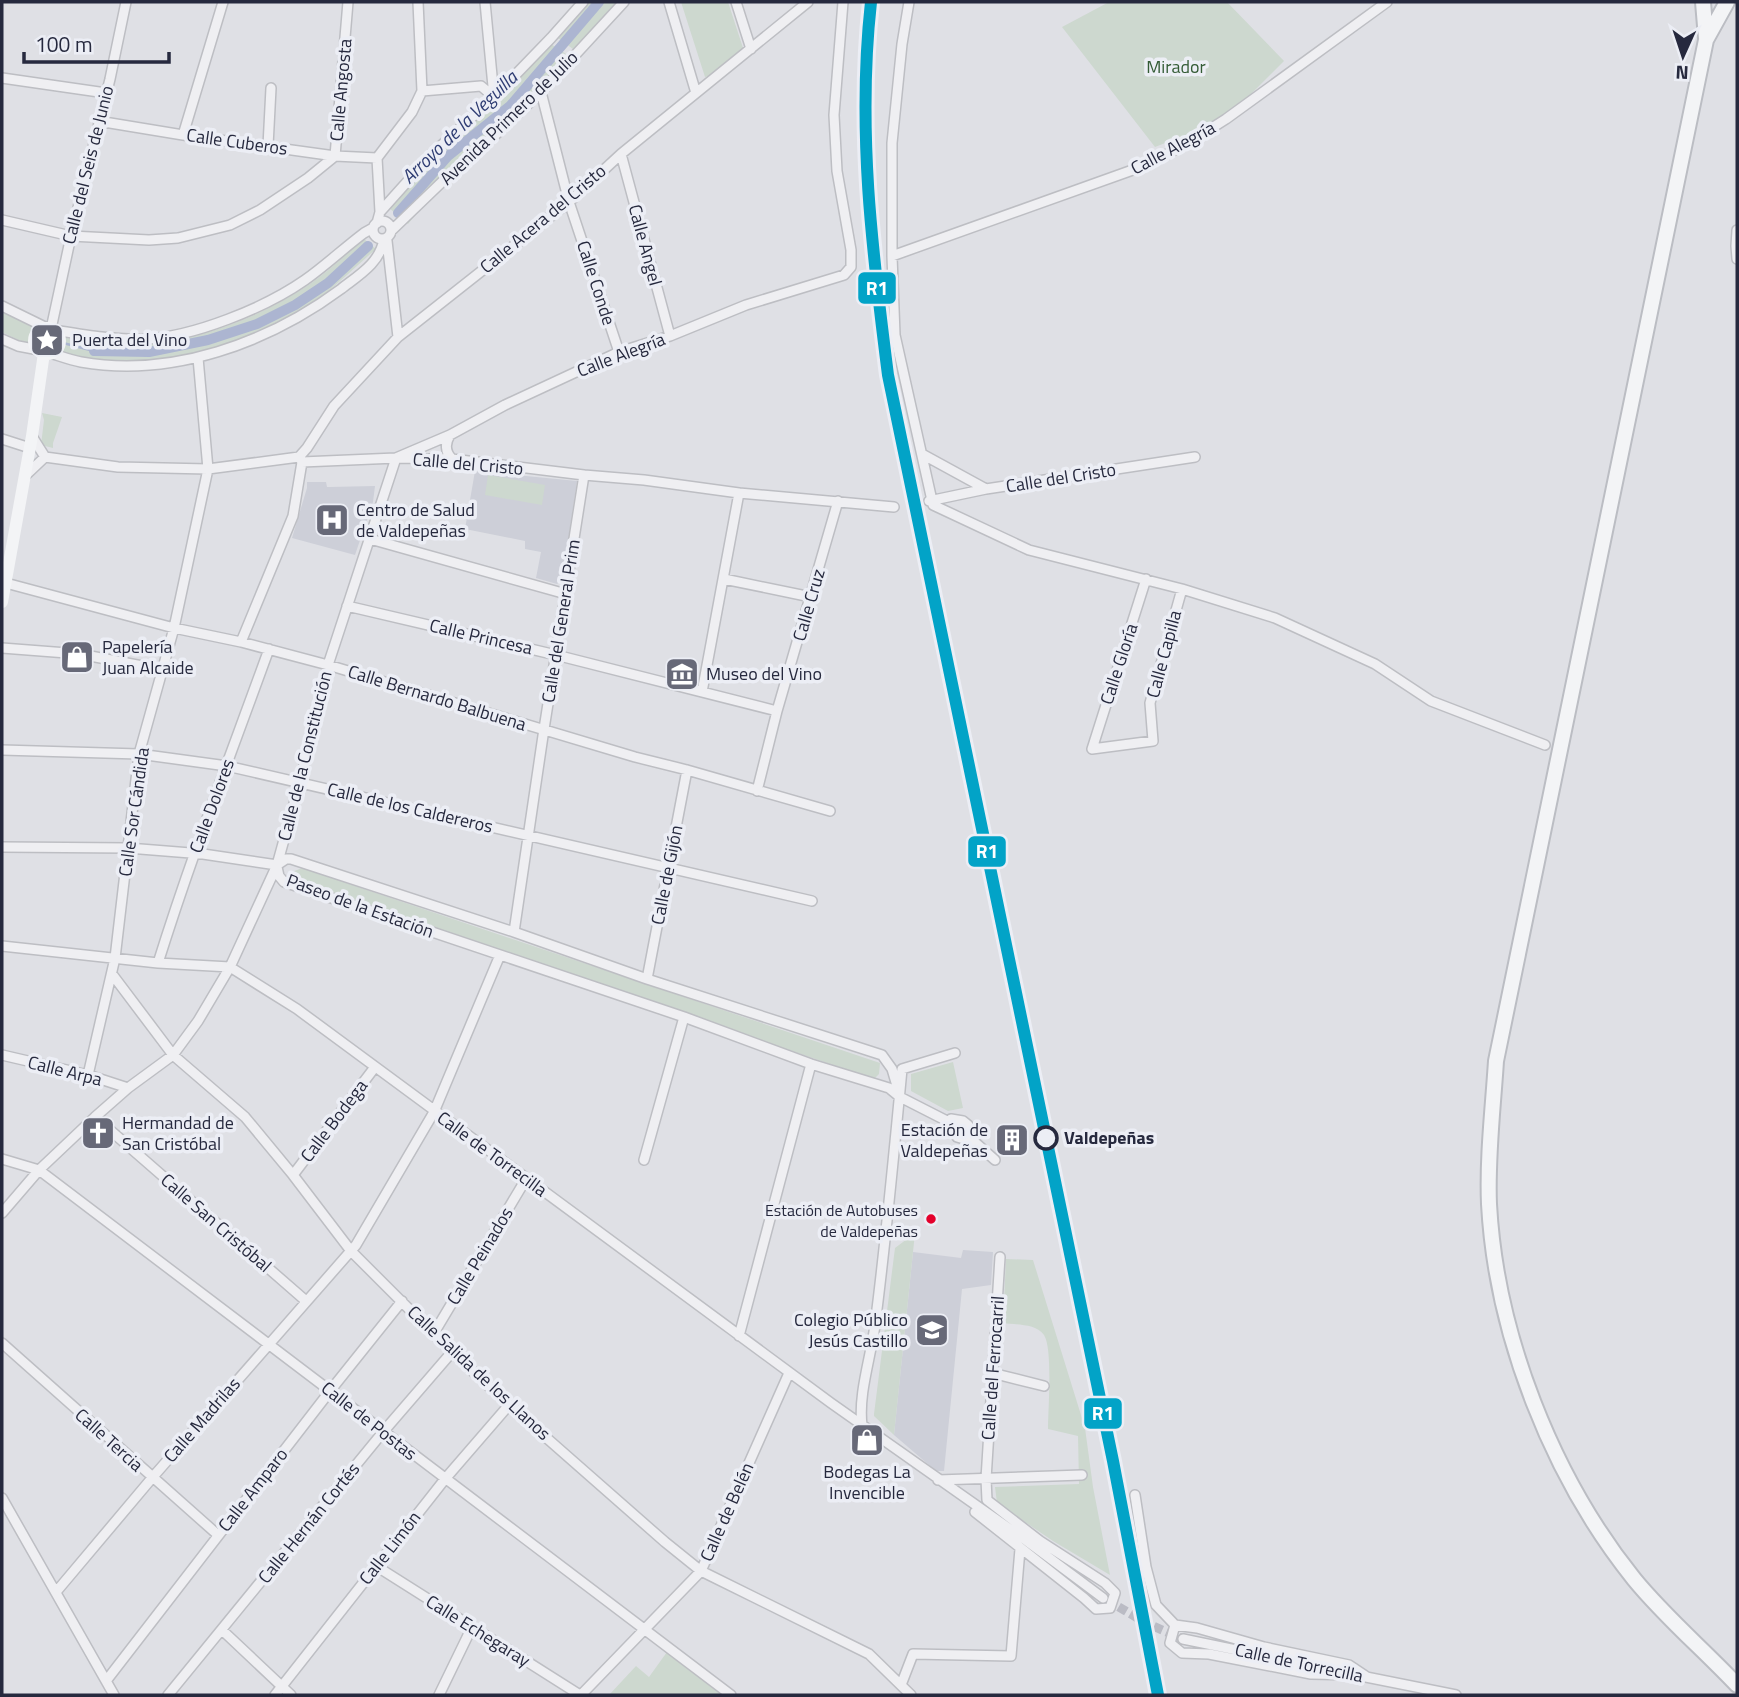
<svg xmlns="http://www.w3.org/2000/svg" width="1739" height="1697" font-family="'Titillium Web',sans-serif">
	<rect width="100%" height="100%" fill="#dfe0e5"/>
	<path fill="#cdcfd8" d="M475,471L577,481L562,580L557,584L536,578L541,552L525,549V541L465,529Z
		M307,482H326L327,487H329L375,486L373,502L355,555L292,538L307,488Z
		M963,1250L993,1252L991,1285L962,1289L944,1471H936L894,1435L913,1252L961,1258Z"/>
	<path fill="#cdd8cf" d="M586,2H617L577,52L554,35Z
		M681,2H728L744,51L716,74L705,77Z
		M1109,2H1227L1284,61L1226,119L1155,147L1062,27Z
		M551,44L569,56L520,108L444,180L408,224L389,208L433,159L505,94Z
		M364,239L376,249C354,268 330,292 306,308C250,346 169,366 101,360C87,358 73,355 59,352L62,337C73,339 84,342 94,343C169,351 248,326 310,284C329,271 346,254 364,239Z
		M2,312L35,326L29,345L2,332Z
		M42,413L62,417L53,443V448L41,445L44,420Z
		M488,475L545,485L542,505L485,495Z
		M302,868L880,1063L879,1074L874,1079L295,881L292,872Z
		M953,1062L963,1108L948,1111L911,1091V1074Z
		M915,1233L913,1252L894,1435L874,1416V1414L895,1248Z
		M1006,1259L1033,1260L1085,1428L1093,1487L1110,1575L1053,1541L997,1503L995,1487L1079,1484L1078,1436L1048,1429C1048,1411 1053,1349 1044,1335C1036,1323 1015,1325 1003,1323Z
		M667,1652L720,1693L718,1695H609L636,1666L649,1677Z"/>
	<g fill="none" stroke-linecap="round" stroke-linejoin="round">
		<path stroke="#acb5d1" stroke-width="2.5" d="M63,343L94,351"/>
		<path stroke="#acb5d1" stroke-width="10" d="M398,213L448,156L510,106L599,2
			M94,351L149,352L208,340L257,324L295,305L328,283L368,246"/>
		<path stroke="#babbc4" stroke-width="9" stroke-dasharray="9 4.5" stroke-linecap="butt" d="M1107,1600L1146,1623L1183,1639"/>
		<g stroke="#bdbec3" stroke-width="12">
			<path id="street" d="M485,2L494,97
				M669,2L696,93
				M736,2L751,49
				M909,2L902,44L892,143V256L895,335L933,505L1029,550L1182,589L1275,618L1375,664L1431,701L1545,745
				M2,78L106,93
				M422,91L481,86L494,97
				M541,92L569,202L619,352
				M98,121L183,135L335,156L377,158
				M183,135L223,2
				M268,146L271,88
				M621,154L670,336
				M380,212L377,158L412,112L422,91L418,2
				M2,220L71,236L149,240L178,238L230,225L260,210L308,178L335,156L348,2
				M373 230a9 9 0 1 1 18 0a9 9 0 1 1-18 0Z
				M377,223L380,212L432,154L494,97L551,38L583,2
				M1737,230L1736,246L1737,259
				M391,231L444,180L490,140L541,92L624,2
				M387,241L398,337
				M892,256L1141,167L1185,145L1226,119L1387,2
				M2,306L47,328
				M51,329L71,236L110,79L126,2
				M54,330C84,335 114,340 145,339C193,337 265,308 305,280C325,266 344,248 364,233L373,228
				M2,339L18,346L39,350
				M50,353C60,356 70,360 81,362C172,378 268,343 341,289C359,275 380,263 384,239
				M450,435C445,443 445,452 452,459
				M33,438L45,457L118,467L208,469L299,457L302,462L396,458L452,459L584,475L644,480L739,493L894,507
				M2,439L30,448
				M922,454L986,489
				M299,457L307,448L334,406L398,337L569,202L621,154L808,2
				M26,475L45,457
				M929,501L986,489L1195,457
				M370,539L566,594
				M724,579L811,597
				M1146,579L1092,749L1153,741L1150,703L1182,589
				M2,582L174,628L241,642L328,665L635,757L687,770L830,811
				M347,606L556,655L777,711
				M241,642L293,516L302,462
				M2,648L80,654L163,670
				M702,692L739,493
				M2,750L139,754L227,766L812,901
				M757,791L777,711L838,501
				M2,847L128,848L203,854L277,865
				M277,865L286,859H291L514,932L647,979L882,1055L892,1069L900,1096
				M277,867L279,876L284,882L684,1017L811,1064L889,1088L900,1097L949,1122
				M514,932L544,729L584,475
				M2,946L158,963L230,967L297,1009L831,1403L1024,1539L1103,1598
				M158,963C191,857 231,754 269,649
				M112,974L173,1055L245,1117L293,1175L351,1251L452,1352L509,1405L665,1542L701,1571L869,1654L911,1695
				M647,979L687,770
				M2,1055L88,1075L128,1088
				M88,1075L115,958L139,754L174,628L208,469L198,358
				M95,1117L306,1301
				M951,1119L963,1121L968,1125C969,1132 970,1135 964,1139L957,1137L949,1124Z
				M968,1136L995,1160
				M2,1159L39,1170L731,1695
				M644,1160L684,1017
				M293,1175L375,1067
				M2,1213L39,1170L95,1117L128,1088L173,1055L198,1021L230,967L277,865L300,782L328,665L396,458L450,435L505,405L619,352L670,336L746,305L844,275L851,267V250L837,171L834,115L843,2
				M434,1333L526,1179
				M739,1336L811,1064
				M2,1343L218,1535
				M992,1373L1044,1386
				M862,1425C858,1394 871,1357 875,1325C886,1240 894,1154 902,1069L955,1053
				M938,1480L1082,1475
				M1135,1495L1146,1567L1156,1605L1175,1625
				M2,1498L114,1695
				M975,1512L1084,1598L1096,1609L1110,1608L1115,1593L1105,1583L1040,1541L987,1500L986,1479L1000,1257
				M376,1566L580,1695
				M56,1592L152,1478L356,1245L434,1112L500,955
				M222,1630L291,1695
				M1183,1639L1334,1670
				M1357,1675L1311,1674L1209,1654L1182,1653L1170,1643L1175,1625L1197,1628L1264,1647L1349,1665L1367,1677
				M1361,1676L1456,1695
				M106,1681L330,1391L402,1301
				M901,1685L913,1654L1011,1656L1020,1549
				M168,1695L383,1432L452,1352
				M275,1695L445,1479L509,1405
				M439,1695L472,1627
				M581,1695L701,1571L789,1373"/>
		</g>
		<g stroke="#bbbdc3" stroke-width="18">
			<path id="primary" d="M1703,2L1706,38
				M1727,2L1706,40L1496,1061C1493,1108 1487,1157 1489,1204C1496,1334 1552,1477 1634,1579C1665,1617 1703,1649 1737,1685"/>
		</g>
		<use href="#street" stroke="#efeff2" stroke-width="9"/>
		<path stroke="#f3f4f6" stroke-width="12" d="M34 341a13 13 0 1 1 26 0a13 13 0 1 1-26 0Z
			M2,602L32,436L44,353"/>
		<use href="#primary" stroke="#f3f4f6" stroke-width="14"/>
		<g stroke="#eceef5" stroke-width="18">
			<path id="rail-1" d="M871,2C857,128 872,250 888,375L1113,1461L1158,1695"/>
		</g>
		<use href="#rail-1" stroke="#02a3c7" stroke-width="12"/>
	</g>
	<defs>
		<g id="sight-square" transform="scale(1.75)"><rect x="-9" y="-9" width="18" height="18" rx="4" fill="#676978" stroke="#eceef5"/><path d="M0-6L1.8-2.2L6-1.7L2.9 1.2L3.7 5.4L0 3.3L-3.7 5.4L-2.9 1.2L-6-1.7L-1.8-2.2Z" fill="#fff"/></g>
		<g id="hospital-square" transform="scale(1.75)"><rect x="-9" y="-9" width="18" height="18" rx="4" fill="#676978" stroke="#eceef5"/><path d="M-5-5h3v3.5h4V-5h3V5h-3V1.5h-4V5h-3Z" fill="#fff"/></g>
		<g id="shop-square" transform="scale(1.75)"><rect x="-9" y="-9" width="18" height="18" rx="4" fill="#676978" stroke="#eceef5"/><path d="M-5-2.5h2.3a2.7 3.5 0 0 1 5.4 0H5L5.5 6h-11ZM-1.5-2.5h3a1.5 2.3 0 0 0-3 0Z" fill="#fff"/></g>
		<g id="museum-square" transform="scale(1.75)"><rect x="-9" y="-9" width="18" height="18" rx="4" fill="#676978" stroke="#eceef5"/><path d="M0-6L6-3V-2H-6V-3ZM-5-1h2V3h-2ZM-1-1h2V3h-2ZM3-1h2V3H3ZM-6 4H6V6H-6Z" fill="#fff"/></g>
		<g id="church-square" transform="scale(1.75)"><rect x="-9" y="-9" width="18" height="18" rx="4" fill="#676978" stroke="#eceef5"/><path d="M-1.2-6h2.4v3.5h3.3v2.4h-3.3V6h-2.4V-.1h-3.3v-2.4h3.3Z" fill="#fff"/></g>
		<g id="building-square" transform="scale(1.75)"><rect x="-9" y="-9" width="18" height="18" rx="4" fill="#676978" stroke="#eceef5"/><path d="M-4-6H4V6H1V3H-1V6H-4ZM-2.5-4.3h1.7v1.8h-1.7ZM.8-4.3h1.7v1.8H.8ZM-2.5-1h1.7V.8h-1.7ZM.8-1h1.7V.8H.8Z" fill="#fff"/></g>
		<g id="school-square" transform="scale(1.75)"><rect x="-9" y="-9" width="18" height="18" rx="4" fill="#676978" stroke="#eceef5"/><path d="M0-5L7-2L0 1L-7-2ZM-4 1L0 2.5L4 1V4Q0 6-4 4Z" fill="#fff"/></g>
	</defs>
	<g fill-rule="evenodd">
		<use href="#sight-square" x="47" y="340"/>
		<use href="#hospital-square" x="332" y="520"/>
		<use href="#shop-square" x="77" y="657"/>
		<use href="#museum-square" x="682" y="674"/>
		<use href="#church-square" x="98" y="1133"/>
		<use href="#building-square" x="1012" y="1140"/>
		<use href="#school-square" x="932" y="1330"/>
		<use href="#shop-square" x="867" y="1440"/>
	</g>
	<circle fill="#eceef5" stroke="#26293e" stroke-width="3.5" cx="1046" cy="1138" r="11"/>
	<circle fill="#e4002b" stroke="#eceef5" stroke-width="2.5" cx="931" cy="1219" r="6"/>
	<g text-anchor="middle" stroke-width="7" stroke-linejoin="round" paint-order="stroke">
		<g font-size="16" fill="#26293e" stroke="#eceef5" text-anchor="end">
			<text x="918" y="1216">Estación de Autobuses<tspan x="918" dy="21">de Valdepeñas</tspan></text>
		</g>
		<g font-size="18" fill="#335b35" stroke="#eceef5">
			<text x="1176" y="73">Mirador</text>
		</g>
		<g font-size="18" fill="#26293e" stroke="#eceef5">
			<text transform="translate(341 90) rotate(-85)" y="6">Calle Angosta</text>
			<text transform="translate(509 118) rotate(-44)" y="6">Avenida Primero de Julio</text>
			<text transform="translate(237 142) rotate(8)" y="6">Calle Cuberos</text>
			<text transform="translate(1173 148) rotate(-28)" y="6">Calle Alegría</text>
			<text transform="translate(88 165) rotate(-76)" y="6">Calle del Seis de Junio</text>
			<text transform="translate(543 219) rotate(-40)" y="6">Calle Acera del Cristo</text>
			<text transform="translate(645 245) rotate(75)" y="6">Calle Angel</text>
			<text transform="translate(596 283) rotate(72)" y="6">Calle Conde</text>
			<text transform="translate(621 355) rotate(-21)" y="6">Calle Alegría</text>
			<text transform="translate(468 464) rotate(5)" y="6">Calle del Cristo</text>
			<text transform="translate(1061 478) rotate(-9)" y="6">Calle del Cristo</text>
			<text transform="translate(809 605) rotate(-74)" y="6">Calle Cruz</text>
			<text transform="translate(561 621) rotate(-81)" y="6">Calle del General Prim</text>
			<text transform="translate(481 637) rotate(13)" y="6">Calle Princesa</text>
			<text transform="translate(1164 654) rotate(-75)" y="6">Calle Capilla</text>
			<text transform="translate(1119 664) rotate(-72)" y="6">Calle Gloría</text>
			<text transform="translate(437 698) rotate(17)" y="6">Calle Bernardo Balbuena</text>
			<text transform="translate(305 756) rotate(-76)" y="6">Calle de la Constitución</text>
			<text transform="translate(212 806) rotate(-70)" y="6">Calle Dolores</text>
			<text transform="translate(410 808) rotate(13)" y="6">Calle de los Caldereros</text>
			<text transform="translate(134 812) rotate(-82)" y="6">Calle Sor Cándida</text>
			<text transform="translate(667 875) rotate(-79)" y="6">Calle de Gijón</text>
			<text transform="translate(360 906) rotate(20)" y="6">Paseo de la Estación</text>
			<text transform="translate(65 1071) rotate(14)" y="6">Calle Arpa</text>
			<text transform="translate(334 1121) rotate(-53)" y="6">Calle Bodega</text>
			<text transform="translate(492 1154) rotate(36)" y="6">Calle de Torrecilla</text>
			<text transform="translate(216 1223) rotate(41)" y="6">Calle San Cristóbal</text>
			<text transform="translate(480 1256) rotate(-59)" y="6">Calle Peinados</text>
			<text transform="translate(993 1368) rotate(-86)" y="6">Calle del Ferrocarril</text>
			<text transform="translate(479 1373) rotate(43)" y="6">Calle Salida de los Llanos</text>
			<text transform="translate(202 1420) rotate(-49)" y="6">Calle Madrilas</text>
			<text transform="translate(369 1421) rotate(38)" y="6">Calle de Postas</text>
			<text transform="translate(109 1440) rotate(42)" y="6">Calle Tercia</text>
			<text transform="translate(253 1490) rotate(-52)" y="6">Calle Amparo</text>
			<text transform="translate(727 1512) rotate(-66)" y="6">Calle de Belén</text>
			<text transform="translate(309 1523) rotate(-51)" y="6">Calle Hernán Cortés</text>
			<text transform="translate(390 1548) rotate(-52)" y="6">Calle Limón</text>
			<text transform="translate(478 1631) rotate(32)" y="6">Calle Echegaray</text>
			<text transform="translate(1299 1663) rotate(12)" y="6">Calle de Torrecilla</text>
		</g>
		<g font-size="18" fill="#26293e" stroke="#eceef5" text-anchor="start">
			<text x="72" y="346">Puerta del Vino</text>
			<text x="356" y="516">Centro de Salud<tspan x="356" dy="21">de Valdepeñas</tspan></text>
			<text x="102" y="653">Papelería<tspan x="102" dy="21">Juan Alcaide</tspan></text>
			<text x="706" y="680">Museo del Vino</text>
			<text x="122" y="1129">Hermandad de<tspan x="122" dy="21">San Cristóbal</tspan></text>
			<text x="988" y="1136" text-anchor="end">Estación de<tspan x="988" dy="21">Valdepeñas</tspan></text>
			<text x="908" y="1326" text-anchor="end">Colegio Público<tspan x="908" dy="21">Jesús Castillo</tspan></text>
			<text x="867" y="1478" text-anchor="middle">Bodegas La<tspan x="867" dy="21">Invencible</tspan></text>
		</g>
		<g font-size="18" font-weight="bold" fill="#26293e" stroke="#eceef5" text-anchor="start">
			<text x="1064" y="1144">Valdepeñas</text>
		</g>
		<g font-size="19" font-style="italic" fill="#2f3d73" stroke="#eceef5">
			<text transform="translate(459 127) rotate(-44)" y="7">Arroyo de la Veguilla</text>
		</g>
	</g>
	<g stroke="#eceef5" stroke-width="2.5">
		<rect x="857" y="271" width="40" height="34" rx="7" fill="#02a3c7"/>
		<rect x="967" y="835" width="40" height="33" rx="7" fill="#02a3c7"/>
		<rect x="1083" y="1397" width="40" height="33" rx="7" fill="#02a3c7"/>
	</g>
	<g font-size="19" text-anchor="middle" font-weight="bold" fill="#fff">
		<text x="877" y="295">R1</text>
		<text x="987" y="858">R1</text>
		<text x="1103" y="1420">R1</text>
	</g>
	<rect width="1739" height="1697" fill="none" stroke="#26293e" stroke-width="7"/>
	<g transform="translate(1683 56) rotate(183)" stroke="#eceef5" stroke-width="5" paint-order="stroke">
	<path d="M0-5L12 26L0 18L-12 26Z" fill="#26293e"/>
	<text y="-10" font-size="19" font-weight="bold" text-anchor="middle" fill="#26293e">N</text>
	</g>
	<path d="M24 52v10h145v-10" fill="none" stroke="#26293e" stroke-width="3.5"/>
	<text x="35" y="52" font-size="21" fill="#26293e" stroke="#eceef5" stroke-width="5" paint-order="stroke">100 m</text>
</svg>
